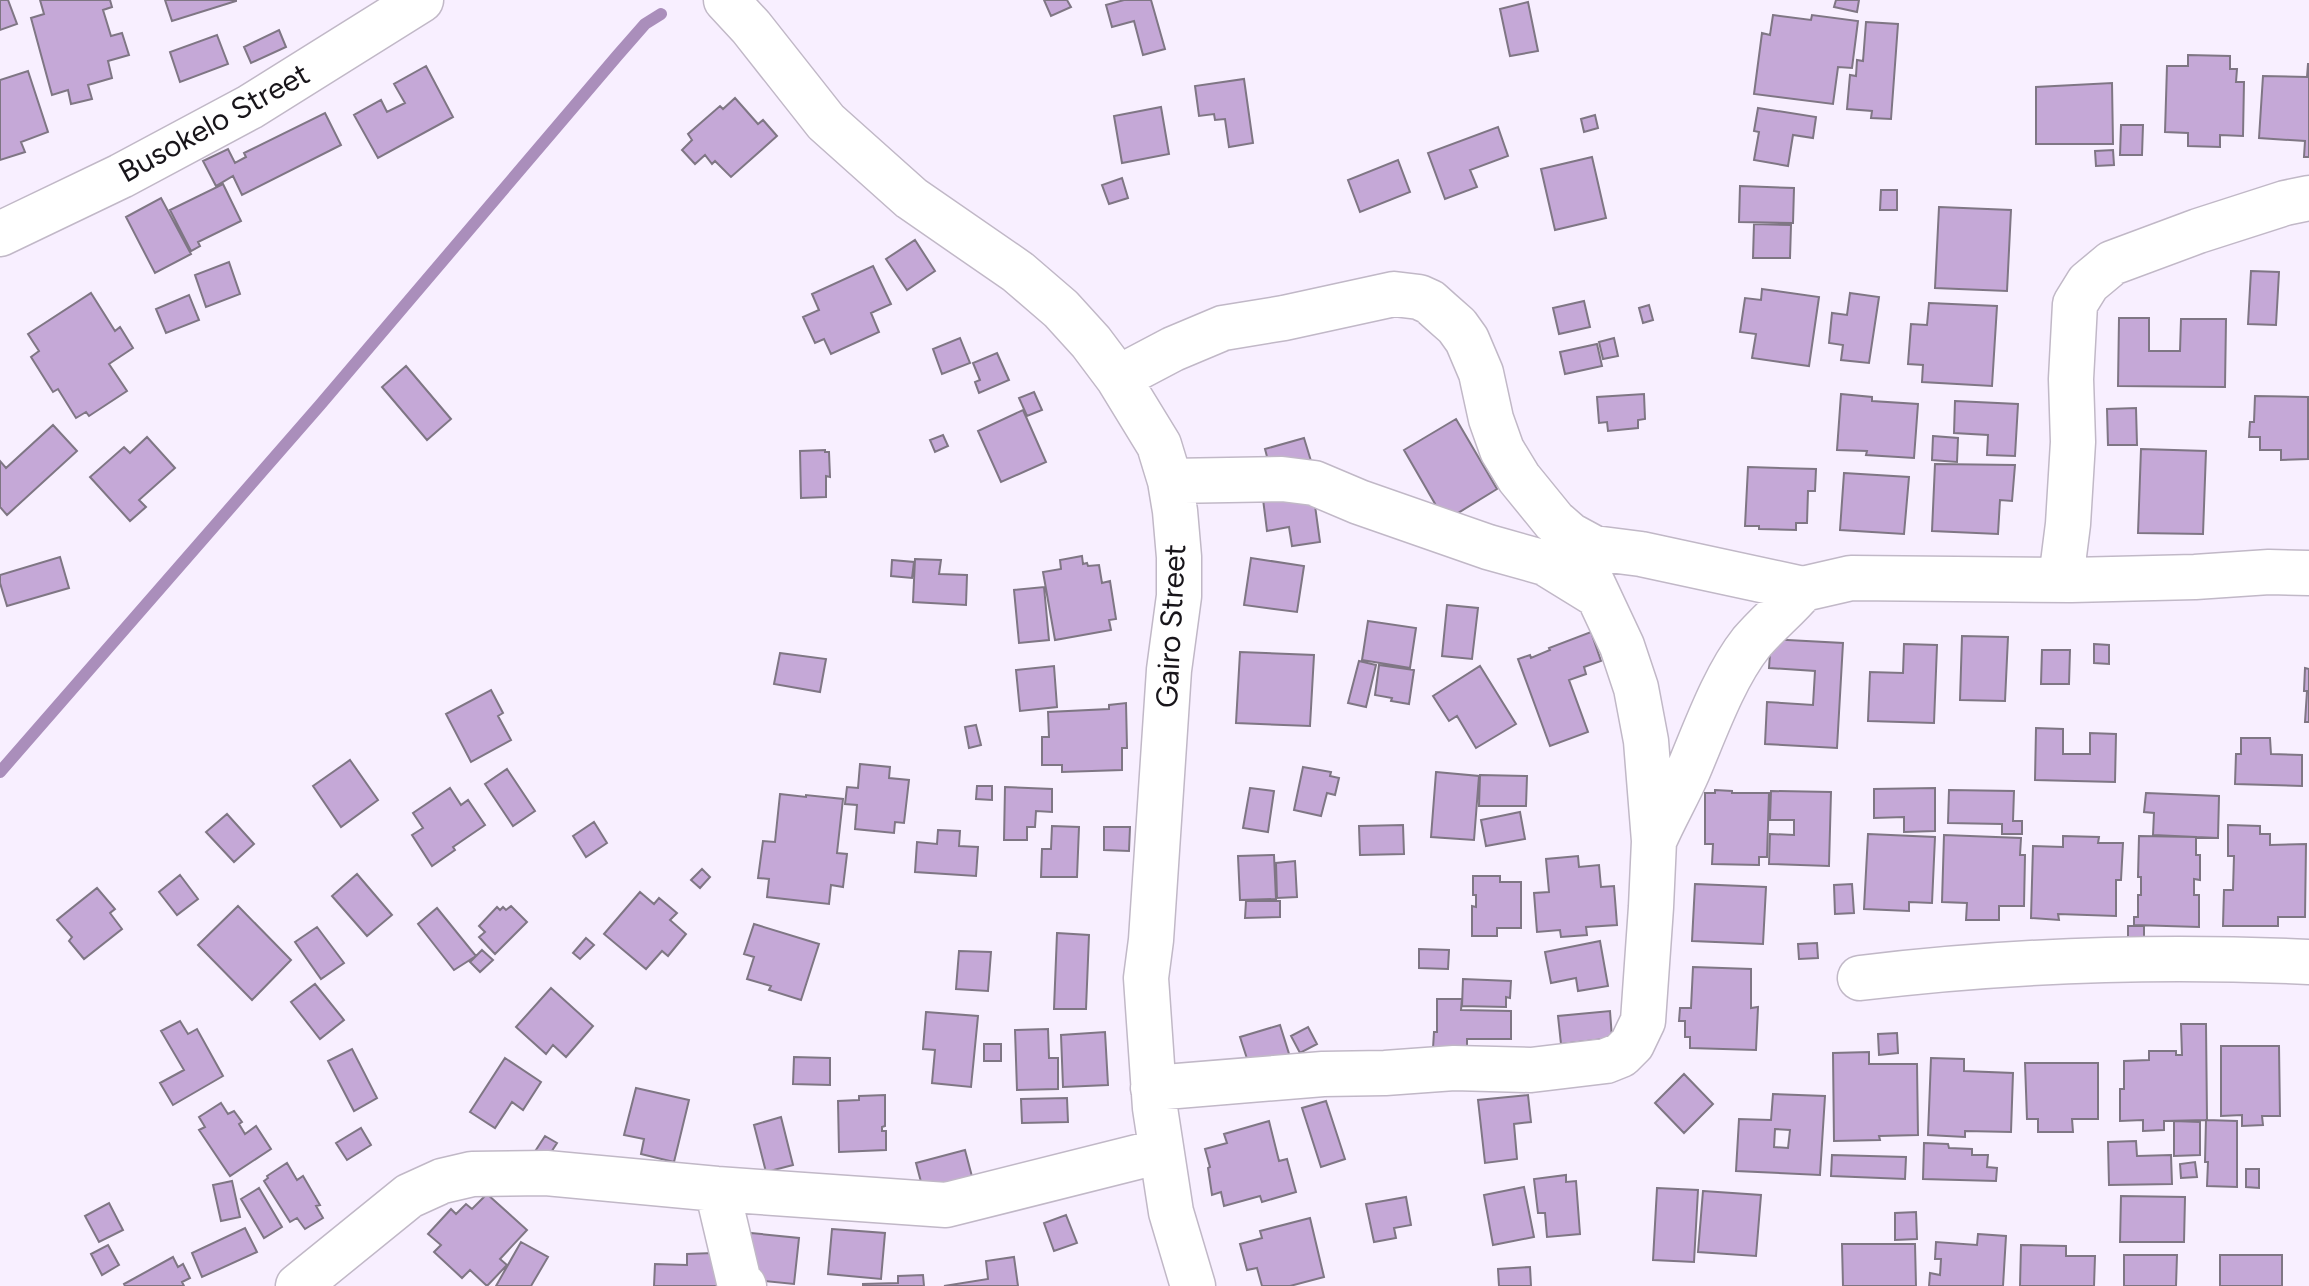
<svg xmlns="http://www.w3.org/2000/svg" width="2309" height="1286" font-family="Figtree,sans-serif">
	<rect width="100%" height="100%" fill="#f8efff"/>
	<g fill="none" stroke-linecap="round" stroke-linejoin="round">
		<path stroke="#aa8ebb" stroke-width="12" d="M0,772L320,405L617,56L645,24L661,14"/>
	</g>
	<path fill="#c5a8d7" stroke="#7f7684" stroke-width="2" fill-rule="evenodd" d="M0,0H8L17,24L0,30Z
		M40,0H110L112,7L103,10L111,36L122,33L129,55L108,61L112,78L88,85L92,99L71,104L68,90L52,95L31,18L44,14Z
		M165,0H236V1L172,21Z
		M1044,0H1067L1071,7L1051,16Z
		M1124,0H1151L1165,49L1143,55L1134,21L1112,27L1106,5Z
		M1836,0H1859L1857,12L1834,7Z
		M1528,2L1538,51L1510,56L1500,9Z
		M1773,15L1811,20L1812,15L1858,21L1852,68L1838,67L1833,104L1754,94L1762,33L1770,35Z
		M1866,22L1898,24L1891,119L1871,118L1872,111L1847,109L1850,75L1856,76L1857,60L1863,61Z
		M279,30L286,47L251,63L244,47Z
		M217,35L228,64L180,82L170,52Z
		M2188,55L2230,56V69H2237L2236,82H2244L2243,136L2220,135V147L2188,146V133L2165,132L2167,66H2188Z
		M2308,64H2309V157H2304L2305,141L2259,138L2263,76L2307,77Z
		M426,66L453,117L378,158L354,115L381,100L387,112L405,103L394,84Z
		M28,71L48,132L21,142L25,152L0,160V80Z
		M1244,79L1253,143L1229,147L1225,119L1215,120L1214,114L1199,116L1195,86Z
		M2112,83L2113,144H2036V87Z
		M735,98L758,124L763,120L777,136L731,177L715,161L712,164L705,155L695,164L682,150L692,140L688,134L720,106L723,109Z
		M1161,107L1169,154L1122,163L1114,116Z
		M1758,108L1816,117L1813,138L1793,135L1788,166L1754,160L1759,132L1754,131Z
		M325,113L341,145L242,195L233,176L216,186L203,161L228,149L235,163L246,157L244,153Z
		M1595,115L1598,128L1584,132L1581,119Z
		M2121,125H2143L2142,155H2120Z
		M1498,127L1508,156L1470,170L1477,187L1445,199L1428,153Z
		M2113,150L2114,165L2096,166L2095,151Z
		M1592,157L1606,218L1555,230L1541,169Z
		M1398,160L1410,192L1360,212L1348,180Z
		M1122,178L1128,198L1109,204L1102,185Z
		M223,184L241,221L198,242L200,246L191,251L170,210Z
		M1740,186L1794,188L1793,223L1739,222Z
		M1881,190H1897V210H1880Z
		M161,198L191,254L155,273L126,217Z
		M1939,207L2011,210L2007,291L1935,288Z
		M1754,224L1791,225L1790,258H1753Z
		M915,240L935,271L907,290L886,259Z
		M229,262L240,294L206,307L195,275Z
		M873,266L891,304L871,313L879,332L831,354L824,339L815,343L803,317L819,310L812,294Z
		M2251,271L2279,272L2276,325L2248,324Z
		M1762,289L1819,297L1809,366L1752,358L1756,334L1740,332L1745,298L1761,300Z
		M91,293L115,331L120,327L133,348L109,364L127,391L89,416L86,412L76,418L58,389L53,392L31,357L39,351L28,334Z
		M1850,293L1879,297L1869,363L1841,360L1843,345L1829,343L1832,313L1847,315Z
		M189,295L199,320L166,333L156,309Z
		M1584,301L1590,327L1559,334L1553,308Z
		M1929,303L1997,306L1992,386L1922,382L1923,365L1908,364L1911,324L1927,325Z
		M1649,305L1653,320L1643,323L1639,308Z
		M2119,318H2149V351H2180L2181,319H2226L2225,387L2118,386Z
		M960,338L970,363L942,374L933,349Z
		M1614,338L1618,356L1603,359L1599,342Z
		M1597,344L1602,366L1565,374L1560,352Z
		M997,353L1009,380L979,393L975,382L980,380L973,363Z
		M406,366L451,419L427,440L382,387Z
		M1034,392L1042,410L1027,416L1019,398Z
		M1644,394L1645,419L1638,420V428L1608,431L1607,422L1599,423L1597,397Z
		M1841,394L1872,397V401L1918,404L1914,458L1866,455L1867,451L1837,450Z
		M2255,396L2308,397V459L2281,460V450H2260V437H2249L2250,422H2254Z
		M1955,401L2018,404L2015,456L1987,455L1988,435L1954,433Z
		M2136,408L2137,445H2108L2107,409Z
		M1023,410L1046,462L1001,482L978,431Z
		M1456,419L1497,489L1445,521L1404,450Z
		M53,425L77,451L7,515L0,507V461L6,468Z
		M943,435L948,446L935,452L930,440Z
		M1933,436L1958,438L1957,462L1932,460Z
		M147,437L175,468L139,500L146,507L130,521L90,477L124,447L130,453Z
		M1304,438L1311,461L1271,472L1265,449Z
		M2141,449L2206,451L2203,534L2138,533Z
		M825,450V452H829L830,477L826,476V497L801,498L800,451Z
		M1935,464L2015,465L2012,501L2000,500L1998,534L1932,531Z
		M1748,467L1816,469L1815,491H1808L1807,523H1796V530L1759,529V526H1745Z
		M1844,473L1909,477L1904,534L1840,530Z
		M1313,491L1320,542L1292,546L1289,527L1267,531L1263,499Z
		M1082,556L1083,564L1087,563L1088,566L1099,565L1102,583L1110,581L1116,619L1109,620L1111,630L1055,640L1043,572L1061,569L1060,560Z
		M60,557L69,588L7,606L0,583V575Z
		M1251,558L1304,566L1297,612L1244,605Z
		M915,559L941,560L939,574L967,575L966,605L913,602Z
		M892,560L914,562L912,578L891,576Z
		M1044,587L1049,640L1019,643L1014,590Z
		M1447,605L1478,608L1472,659L1442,656Z
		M1368,621L1416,628L1410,668L1362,660Z
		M1591,632L1601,661L1584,667L1586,674L1569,680L1588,732L1550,746L1518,659L1530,655L1531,658L1550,650L1549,648Z
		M1962,636L2008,637L2005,701L1960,700Z
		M1771,639L1843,643L1837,748L1765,744L1767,702L1813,705L1815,671L1769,668Z
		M1904,644L1937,645L1934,723L1868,721L1870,672L1903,673Z
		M2094,644L2109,645V664L2094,663Z
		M2042,650H2070L2069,684H2041Z
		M1240,652L1314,655L1310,726L1236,723Z
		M780,653L826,659L820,692L774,684Z
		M1359,661L1376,665L1366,707L1348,703Z
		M1379,665L1414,670L1409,704L1391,701L1392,698L1375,695Z
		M1054,666L1057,707L1020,711L1016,670Z
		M1480,666L1516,724L1476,748L1457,716L1449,721L1433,696Z
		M2305,668L2309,669V722H2305L2307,691H2304Z
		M491,690L503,713L498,716L511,740L471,762L446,714Z
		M1126,703L1127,748H1122V770L1062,772V765H1042V737H1049L1048,712L1109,709V705Z
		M976,725L981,745L969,748L965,727Z
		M2036,728L2063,729V754H2090V733L2116,734L2115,782L2035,780Z
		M2241,738H2270L2271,754L2302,755V786L2235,784L2236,754H2241Z
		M350,760L378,800L341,827L313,786Z
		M860,764L890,767L889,778L909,780L904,823L895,822L894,833L855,829L857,805L845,804L847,787L858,788Z
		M1303,767L1331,772L1330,776L1339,778L1335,795L1327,793L1321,816L1294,810Z
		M507,769L535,811L513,826L485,784Z
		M1436,772L1479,776L1474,840L1431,837Z
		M1480,775L1527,776L1526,806H1479Z
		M977,786H992V800L976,799Z
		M1005,787L1052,789V812L1036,811L1035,827H1027V840H1004Z
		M450,788L461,805L468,800L485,825L453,847L455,850L432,866L412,835L423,828L413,813Z
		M1250,788L1274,791L1268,832L1243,828Z
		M1935,788V831L1904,832V817L1874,818V789Z
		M1715,790L1732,791V793H1769L1767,857H1759V865L1712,864L1713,844H1705V793H1715Z
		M1949,790L2014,791L2013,821H2022V834H2002V824L1948,823Z
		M1771,791L1831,792L1829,866L1769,864L1770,834L1794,835V820H1770Z
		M2146,793L2219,796L2218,838L2153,835L2154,813L2144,812Z
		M780,794L806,797V795L843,799L837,853L847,854L843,887L831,885L829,904L767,897L769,879L758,878L763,841L775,842Z
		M1520,812L1525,839L1486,846L1481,820Z
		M227,814L254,844L234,862L206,832Z
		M594,822L607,843L586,857L573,836Z
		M1403,825L1404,854L1360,855L1359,826Z
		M2228,825L2260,826V834H2270V845L2306,844L2305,917H2278V926H2223L2224,890H2233L2234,856H2228Z
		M1052,826L1079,827L1077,877H1041L1042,849H1051Z
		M1104,827H1130L1129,851L1104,850Z
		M938,830L960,831L959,846L978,847L976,876L915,872L917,842L937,844Z
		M1868,834L1935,837L1932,903L1909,902V911L1864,909Z
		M1944,835L2021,838L2020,855H2025L2024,906H1999V920H1966L1967,903L1942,902Z
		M2063,836L2099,837L2098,843H2123L2121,880H2116V916L2058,914L2059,920L2031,918L2033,846L2063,847Z
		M2139,836L2196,837V855H2200V880L2194,879V895H2199V927L2134,925V917H2138V895H2141V877H2138Z
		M1274,855L1276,899L1240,900L1238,856Z
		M1578,856L1579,867L1599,865L1601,887L1614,886L1617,925L1586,927L1587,935L1561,937L1560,930L1537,932L1534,893L1549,892L1546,859Z
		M1295,861L1297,897L1277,898L1276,863Z
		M702,869L710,877L700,888L691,880Z
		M357,874L392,915L367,936L332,896Z
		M180,875L198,899L177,915L159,892Z
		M1473,876H1500V882H1521V928H1497V936H1472V906L1476,907V895H1473Z
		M1695,884L1766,887L1763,944L1692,941Z
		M1852,884L1854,913L1835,914L1834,885Z
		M97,888L115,909L110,913L122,929L84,959L69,941L72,937L57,920Z
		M640,892L654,904L659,898L677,913L670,920L686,934L668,956L662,951L646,969L604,934Z
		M1246,901H1280V917L1245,918Z
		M238,906L291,960L252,1000L198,945Z
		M511,906L527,922L495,954L479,937L485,932L479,926L497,907L500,910L503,907L506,910Z
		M437,908L476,956L454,970L418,924Z
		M754,924L819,944L801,1000L769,990L771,986L747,979L754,957L744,954Z
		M2128,926H2144V947H2128Z
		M317,927L344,963L321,979L295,942Z
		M1057,933L1089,935L1086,1009H1054Z
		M586,938L594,945L580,959L573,953Z
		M1600,941L1608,986L1578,991L1576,978L1551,983L1545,952Z
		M1817,943L1818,958L1799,959L1798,944Z
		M1419,949L1449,950L1448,969L1419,968Z
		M482,950L493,960L480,972L470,962Z
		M959,951L991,952L988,991L956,989Z
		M1693,967L1751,969V1008L1758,1007L1756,1050L1690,1048V1037H1685V1021H1679L1680,1008H1691Z
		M1463,979L1511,981L1510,998L1506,997V1007L1462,1006Z
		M315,984L344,1020L320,1039L291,1002Z
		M551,988L593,1026L566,1057L553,1045L546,1054L516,1027Z
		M1437,999H1462L1461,1010L1511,1011V1039H1467V1048H1433L1434,1032H1437Z
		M1610,1011L1612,1038L1561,1044L1558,1016Z
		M926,1012L978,1016L971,1087L932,1083L935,1050L923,1049Z
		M180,1021L188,1034L197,1029L223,1076L173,1105L160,1083L184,1070L161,1031Z
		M2181,1024H2206L2207,1120L2164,1121V1130L2143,1131V1120L2120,1121V1089H2124V1061L2149,1060V1051H2176V1055H2182Z
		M1280,1025L1290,1057L1251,1071L1240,1037Z
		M1308,1027L1317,1044L1300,1053L1291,1036Z
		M1048,1029L1049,1058H1058V1089L1017,1090L1015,1030Z
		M1105,1032L1108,1085L1063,1087L1061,1035Z
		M1897,1033L1898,1053L1879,1055L1878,1034Z
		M984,1044H1001V1061H984Z
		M2221,1046H2279L2280,1116H2262L2263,1125L2242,1126V1115L2221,1116Z
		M352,1049L377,1098L354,1111L328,1061Z
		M1869,1052V1064H1917L1918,1135L1879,1136L1880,1140L1834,1141L1833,1053Z
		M794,1057L830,1058V1085L793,1084Z
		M505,1058L541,1082L523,1110L512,1102L495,1128L470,1112Z
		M1931,1058L1964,1059V1071L2013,1073L2011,1132L1965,1131V1137L1928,1135Z
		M2025,1063H2098V1119H2072L2073,1132H2038V1119H2027Z
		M1684,1074L1713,1104L1684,1133L1655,1103Z
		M636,1088L689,1100L674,1162L641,1154L644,1139L624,1135Z
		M1773,1094L1825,1096L1820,1175L1736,1171L1739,1119L1771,1120ZM1775,1129L1790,1130L1788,1148L1774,1147Z
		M885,1095V1126L882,1127V1131H886V1150L839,1152L838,1101L859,1100V1096Z
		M1528,1095L1531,1122L1514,1124L1517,1159L1485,1163L1478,1100Z
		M1067,1098L1068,1122L1022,1123L1021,1099Z
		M1326,1101L1345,1159L1321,1167L1302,1108Z
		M221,1103L228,1114L234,1111L242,1122L239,1124L245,1134L256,1126L271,1149L230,1176L199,1130L205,1127L199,1117Z
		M781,1117L793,1165L766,1172L754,1125Z
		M2206,1120L2237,1121V1187L2207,1186L2208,1162H2205Z
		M1269,1121L1279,1161L1287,1159L1296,1192L1262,1202L1260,1196L1224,1206L1221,1192L1212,1195L1208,1168L1210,1167L1205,1149L1227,1143L1224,1134Z
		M2174,1121L2200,1122V1155L2174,1156Z
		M361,1128L371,1145L347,1160L336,1143Z
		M545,1136L557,1143L546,1160L534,1153Z
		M2136,1141L2137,1156L2171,1155L2172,1184L2109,1185L2108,1142Z
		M1924,1143L1948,1144L1949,1148L1972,1149V1155H1988L1987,1167L1997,1168L1996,1181L1923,1179Z
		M965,1150L974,1184L925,1197L916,1163Z
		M1832,1155L1906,1157L1905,1179L1831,1176Z
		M2195,1162L2197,1177L2181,1178L2180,1164Z
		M287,1163L297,1180L303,1176L320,1205L316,1206L323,1218L305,1229L297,1218L290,1222L264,1181L268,1178L267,1176Z
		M2246,1169H2259V1188L2246,1187Z
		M1566,1175V1182L1576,1181L1580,1234L1547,1237L1545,1213H1538L1534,1179Z
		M232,1181L240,1217L221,1221L213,1185Z
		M1524,1187L1534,1237L1493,1245L1484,1195Z
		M259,1188L282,1227L264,1238L241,1199Z
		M1657,1188L1698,1190L1694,1262L1653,1260Z
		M1703,1191L1761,1195L1756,1256L1698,1252Z
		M487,1194L527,1230L500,1259L507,1265L487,1286L470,1270L462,1278L434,1252L441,1245L428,1234L451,1209L456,1214L466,1204L472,1209Z
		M2121,1196L2185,1197L2184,1242H2120Z
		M1406,1197L1411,1225L1394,1228L1396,1238L1374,1242L1366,1204Z
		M109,1203L123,1230L99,1242L85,1216Z
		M1916,1212L1917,1239L1895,1240V1213Z
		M1066,1215L1077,1243L1054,1251L1044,1223Z
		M1310,1218L1324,1277L1290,1286H1262L1257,1268L1247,1270L1240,1244L1262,1238L1260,1231Z
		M245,1228L257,1252L202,1277L192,1253Z
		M832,1229L885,1233L881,1279L828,1274Z
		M751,1233L799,1238L794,1284L745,1279Z
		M1978,1234L2006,1236L2003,1286H1929L1930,1273L1940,1275L1941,1259H1935L1936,1242L1977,1245Z
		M521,1242L548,1257L531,1286H496Z
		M1842,1244H1915L1916,1286H1843Z
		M108,1245L119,1265L102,1275L91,1254Z
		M2021,1245L2066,1246V1256H2095L2094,1286H2020Z
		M713,1253L718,1267L717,1286H654L655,1264L687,1265V1254Z
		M2124,1255H2177L2176,1286H2124Z
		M2220,1255H2282V1286H2220Z
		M173,1257L178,1267L183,1264L190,1278L182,1282L184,1286H125L124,1284Z
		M1014,1257L1018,1286H944L988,1279L986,1261Z
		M1530,1267L1531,1286H1499L1498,1269Z
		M923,1275L924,1286H863V1284L898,1283V1276Z"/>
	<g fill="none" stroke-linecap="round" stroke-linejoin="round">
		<g stroke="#c1b8c7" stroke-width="47">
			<path id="minor" d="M726,0L751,27L826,122L911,198L1018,272L1061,309L1091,342L1118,378L1159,445L1170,481L1175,511L1179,557V596L1169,670L1151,940L1146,978L1155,1108L1171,1212L1193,1286
				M0,234L121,176L250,107L421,0
				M1118,378L1173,349L1223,328L1284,318L1394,294L1419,297L1430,302L1440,311L1457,326L1467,340L1481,373L1491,419L1502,450L1519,478L1554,521L1570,535L1594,548L1641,554L1803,589L1851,578L2071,580L2195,577L2269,572L2309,573
				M1170,481L1282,479L1314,483L1359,502L1488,547L1545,563L1597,595
				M2061,579L2068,524L2073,442L2071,379L2075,304L2088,283L2112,263L2198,231L2285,203L2309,198
				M1655,839C1665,816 1678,794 1688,771C1705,731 1724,677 1751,643C1767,624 1787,608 1803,589
				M1860,978C2009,960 2159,955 2309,962
				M1153,1088L1323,1074L1385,1073L1454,1068L1531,1070L1606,1061L1621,1055L1632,1044L1643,1021L1651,907L1654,841L1646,741L1636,688L1622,646L1570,535
				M717,1189L739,1282L744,1286
				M298,1286L409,1196L442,1181L472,1174L546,1173L717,1189L946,1205L1161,1151"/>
		</g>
		<use href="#minor" stroke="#fff" stroke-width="44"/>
	</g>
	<g text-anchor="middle" stroke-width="7" stroke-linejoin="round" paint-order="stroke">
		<g font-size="30" fill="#18151a" stroke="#fff">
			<text transform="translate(214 123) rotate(-29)" y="10">Busokelo Street</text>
			<text transform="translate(1171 626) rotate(-87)" y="10">Gairo Street</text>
		</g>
	</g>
</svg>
